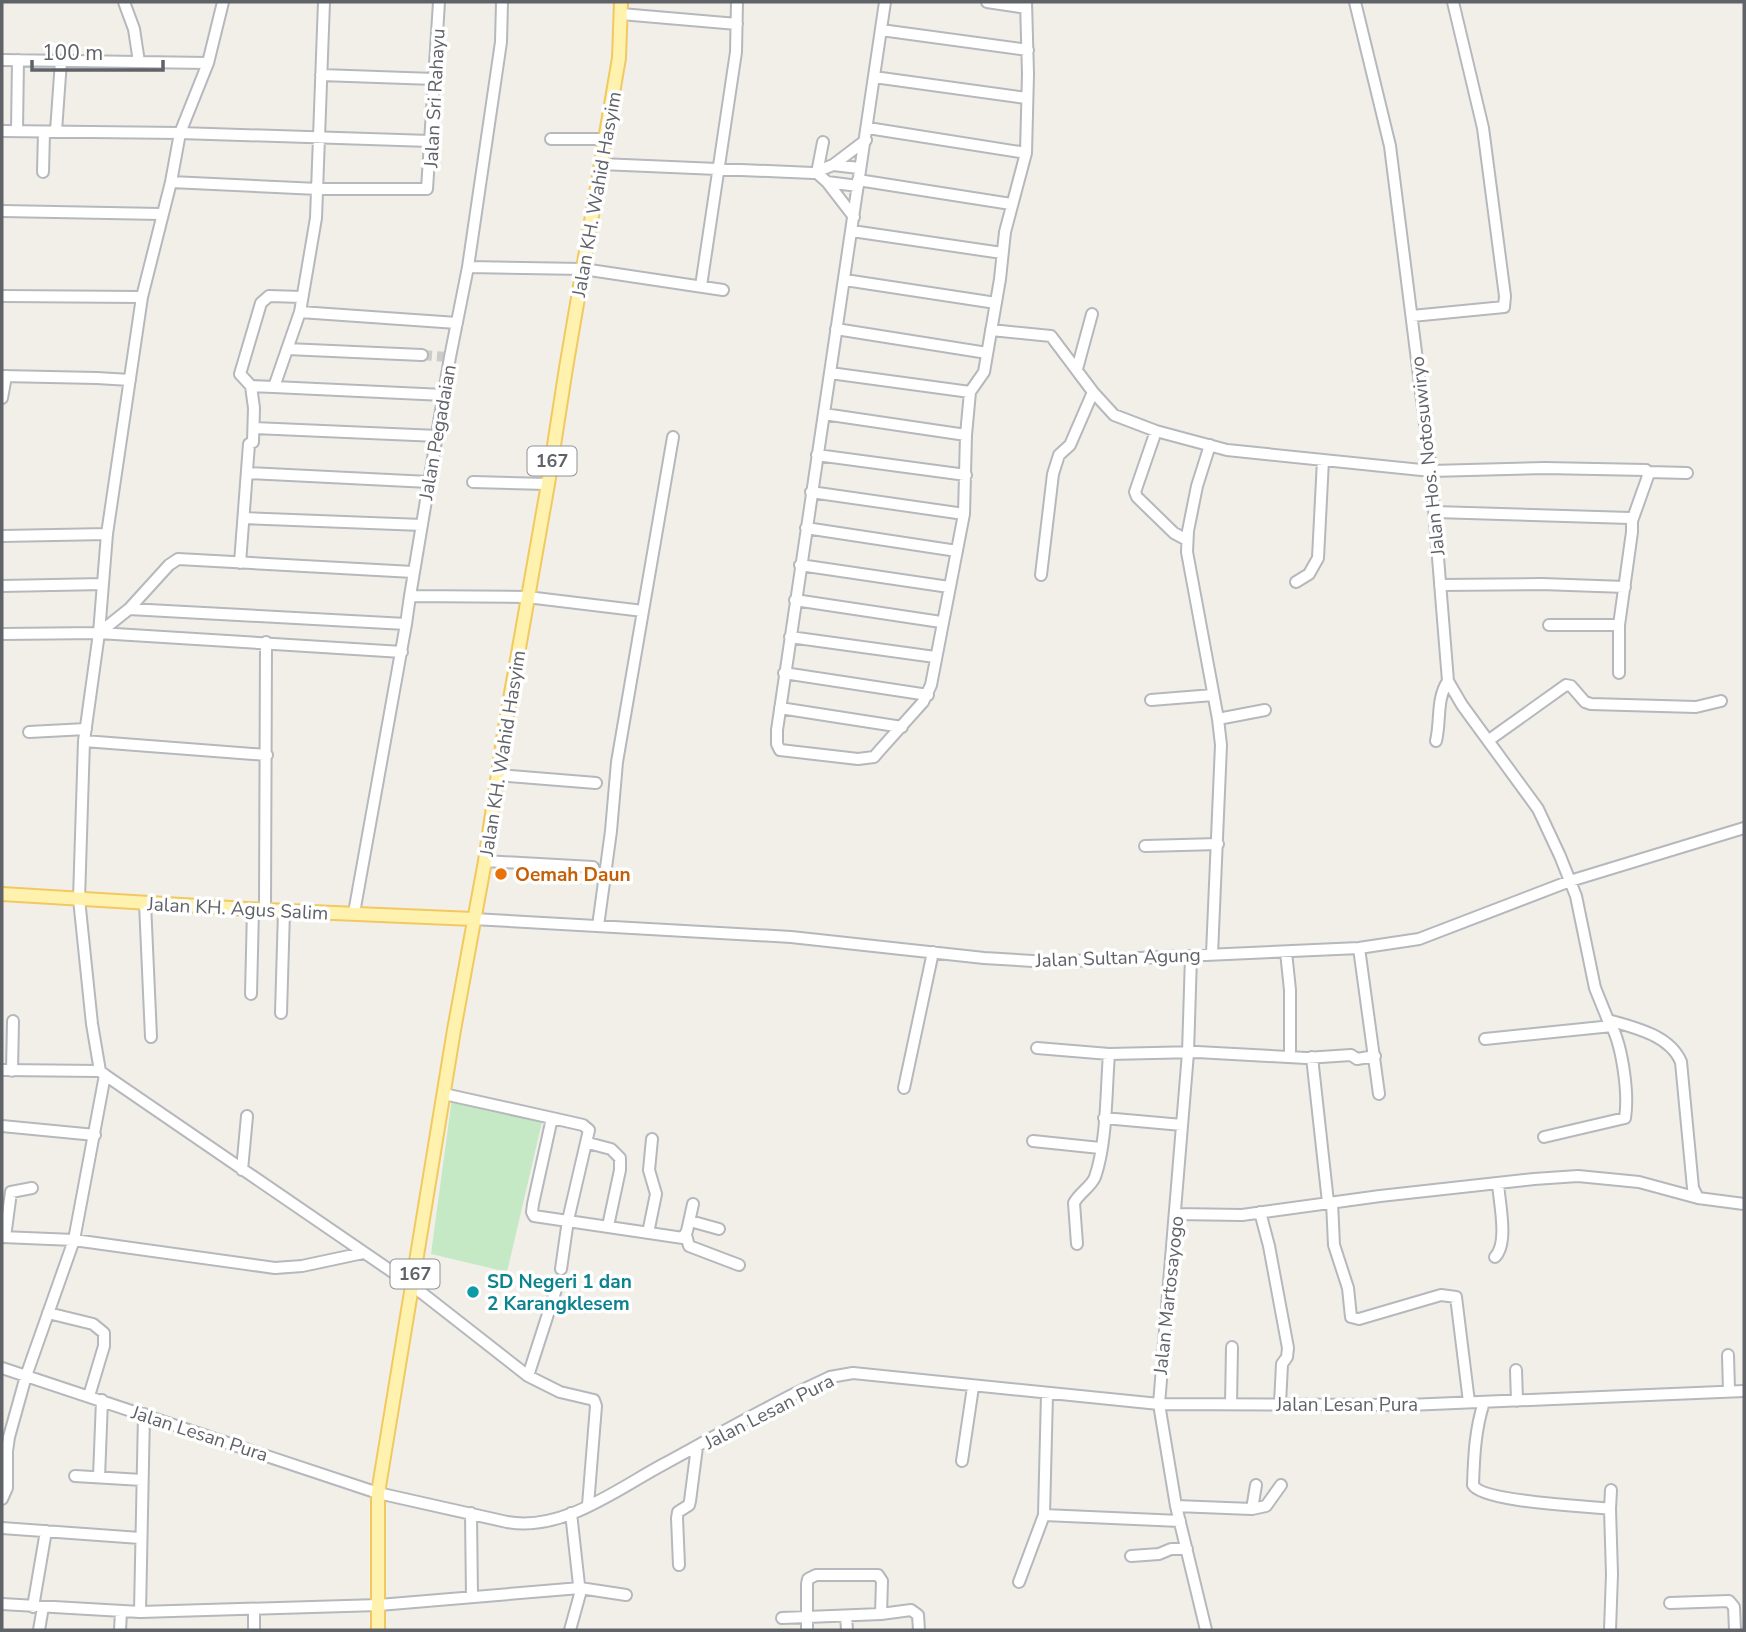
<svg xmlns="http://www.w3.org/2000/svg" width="1746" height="1632" font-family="'Nunito Sans',sans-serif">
	<rect width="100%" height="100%" fill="#f1efe8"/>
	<path fill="#c5e8c5" d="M452,1098L542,1122L507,1272L431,1254Z"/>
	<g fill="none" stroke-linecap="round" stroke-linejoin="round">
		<path stroke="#ccccc8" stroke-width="10" stroke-dasharray="10 5" stroke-linecap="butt" d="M422,355L448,357"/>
		<g stroke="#b5b8bc" stroke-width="14">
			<path id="minor" d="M124,2L134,29L139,62
				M885,2L777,730V744L780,750L858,759L874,757L880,750L923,702L931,685L964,514L966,435L970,392L984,372L1000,279L1005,232L1026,153L1028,74L1026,2
				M987,2L1026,8
				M1355,2L1390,146L1431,471L1448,681L1462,705L1538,809L1560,856L1576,896L1595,988L1608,1020C1633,1027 1670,1035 1681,1062L1693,1188L1698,1198L1744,1204
				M621,14L737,24
				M881,30L1028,50
				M2,60L208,63
				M321,75L434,79
				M874,77L1026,98
				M868,128L1026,153
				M2,131L180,133L430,141
				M17,131L18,60
				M56,131L61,61
				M551,139H605
				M601,164L813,173L833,165L859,168
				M833,165L866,140
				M43,172L44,132
				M817,173L827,182L858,186
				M817,173L823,142
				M858,180L1011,204
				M171,182L318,189H427L439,2
				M827,182L854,217
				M2,211L161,214
				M852,231L1002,253
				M468,267L501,42L502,2
				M845,280L996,303
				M701,286L736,52L737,2
				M2,296L142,297
				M300,312L457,323
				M1412,316L1504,307L1505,296L1483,128L1453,2
				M836,329L987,353
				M991,330L1051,336L1093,392L1114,415L1156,431L1227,450L1431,471L1545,468L1646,470L1648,476L1632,521
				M287,349L422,355
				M1077,369L1092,314
				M830,373L970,392
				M2,376L97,378L130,380
				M251,386L240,374L261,303L269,296L302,297
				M274,387L444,395
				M2,398L6,376
				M824,414L966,435
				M254,428L438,436
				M1156,431L1135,492L1137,497L1174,533L1187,540
				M673,437L643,611L527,597L410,596L450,357L468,267L583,269L723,290
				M1210,445L1197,486L1188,531L1187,552L1218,719L1221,745L1212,954
				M817,455L966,475
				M1648,472L1687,473
				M247,473L429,482
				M473,482L548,484
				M811,492L964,514
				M1435,512L1630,518L1632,521V532L1619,625V673
				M244,518L422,525
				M806,528L957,551
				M2,536L107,534
				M240,563L249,444L253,442L254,408L251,386L274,387L300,312L316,218L324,2
				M800,565L949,587
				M1041,575L1053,474L1059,455L1070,445L1093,392
				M1296,582L1309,574L1318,558L1323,460
				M1440,585L1542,584L1625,587
				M2,586L103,584
				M795,600L941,622
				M129,609L406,624L410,596
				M1549,625H1619
				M99,633L129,609L169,565L178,559L413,572
				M2,634L99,633L402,652
				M790,637L935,657
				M784,673L928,695
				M1151,700L1213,695
				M780,708L902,727
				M1218,719L1265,710
				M29,732L86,729
				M1489,740L1566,685L1571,686L1585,702L1591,704L1696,707L1721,701
				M84,741L267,755
				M1436,741C1441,720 1436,699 1448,681
				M497,775L596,783
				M1145,846L1218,844
				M485,861L593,867
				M145,903L151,1037
				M265,910L266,642
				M354,913L406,624
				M473,919L791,937L984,958L1050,962L1359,948L1419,939L1570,881L1744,828
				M598,926L611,831L617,762L643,611
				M1359,948L1379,1094
				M1286,952L1290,990V1057
				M1191,956L1188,1053L1159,1404L1176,1506L1206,1630
				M251,994L253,909
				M281,1013L284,911
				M1485,1039L1612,1026
				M1037,1048L1109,1054L1197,1052L1306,1058L1351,1055L1357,1059L1375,1056
				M1312,1057L1328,1202
				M2,1070L100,1071
				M12,1071L13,1021
				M105,1075L413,1286L528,1376L560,1392L594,1400L596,1406L588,1505
				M904,1088L933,952
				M444,1094L552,1118L533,1204L532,1212L534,1216L683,1238L687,1231L693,1204
				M552,1118L583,1125L589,1130L568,1220L561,1269
				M1104,1118L1182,1125
				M2,1126L95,1135
				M1544,1137L1625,1118C1629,1093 1622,1040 1608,1020
				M1033,1141L1100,1148
				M588,1143L611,1149L620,1158V1170L608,1226
				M242,1170L247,1116
				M1332,1202L1334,1245L1348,1288L1351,1317L1359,1319L1441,1295L1456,1297L1469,1402
				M1260,1212L1269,1246L1288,1348L1287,1357L1282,1364L1280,1404
				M1176,1214L1242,1215L1380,1196L1534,1179L1578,1176L1639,1182L1698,1198
				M690,1221L719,1229
				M648,1233L656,1194L649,1170L652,1139
				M686,1235L689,1246L739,1265
				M2,1237L74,1240L275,1268L302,1266L363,1253
				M5,1237L11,1192L32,1188
				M1077,1244L1074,1203C1079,1193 1091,1187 1095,1177C1107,1143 1106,1091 1109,1054
				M1495,1257C1509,1243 1499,1202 1498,1183
				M48,1313L93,1324L104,1333V1346L89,1396
				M1728,1355L1729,1391
				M2,1368L378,1493L507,1522C563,1532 617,1489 664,1464C708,1440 751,1416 796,1393L830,1377L853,1373L1159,1404L1408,1405L1744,1391
				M1516,1370L1517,1401
				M528,1376L558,1283
				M1484,1402C1475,1430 1474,1456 1473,1485C1482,1502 1587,1506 1610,1509L1611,1490
				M1231,1404L1232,1347
				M962,1461L973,1387
				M75,1476L142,1480
				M99,1477L102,1400
				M2,1499L7,1488V1451L9,1437L26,1376L74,1240L105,1075L100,1071L92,1024L79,899L84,741L99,633L107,534L142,297L171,182L180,133L208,63L223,2
				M1176,1506L1252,1509L1256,1485
				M1252,1509L1266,1506L1281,1485
				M471,1513L472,1597
				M1044,1515L1047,1394
				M2,1528L140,1538
				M1131,1556L1159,1554L1171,1549H1187
				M679,1565L677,1518L678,1512L689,1505L690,1501L697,1447
				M1019,1582L1044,1515L1180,1521
				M1670,1603L1729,1601L1734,1607L1735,1630
				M2,1604L140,1612L379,1605L580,1588L626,1595
				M33,1607L46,1531
				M254,1609V1630
				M140,1612L144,1414
				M846,1616L847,1630
				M782,1618L881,1614L911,1610L918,1615L919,1630
				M39,1630L43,1607
				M120,1630L121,1612
				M570,1630L580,1594L571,1513
				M807,1630V1584L808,1579L816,1575H878L882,1581L881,1614
				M1610,1630L1612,1574L1610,1509"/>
		</g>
		<g stroke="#f2c960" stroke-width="16">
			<path id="major" d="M2,894L265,910L473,919
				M378,1630V1493L454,1030L485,861L504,733L548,484L566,368L619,58L621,2"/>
		</g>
		<use href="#minor" stroke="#fff" stroke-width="10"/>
		<use href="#major" stroke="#fff2af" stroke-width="12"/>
	</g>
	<circle fill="#e8710a" stroke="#fff" stroke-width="2.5" cx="501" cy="874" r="7"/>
	<circle fill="#0f9aa8" stroke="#fff" stroke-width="2.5" cx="473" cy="1292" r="7"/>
	<g text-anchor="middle" stroke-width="7" stroke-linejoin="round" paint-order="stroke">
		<g fill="#fff" stroke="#8f9295" stroke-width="2">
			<rect x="527.5" y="446.5" width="49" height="29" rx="5"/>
			<rect x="390.5" y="1259.5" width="49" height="29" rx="5"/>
		</g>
		<g font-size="18" font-weight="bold" fill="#5f6368">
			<text x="552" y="467">167</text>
			<text x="415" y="1280">167</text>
		</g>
		<g font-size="19" fill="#5f6368" stroke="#fff">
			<text transform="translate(434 98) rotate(-87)" y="7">Jalan Sri Rahayu</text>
			<text transform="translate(596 194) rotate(-80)" y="7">Jalan KH. Wahid Hasyim</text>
			<text transform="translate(437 432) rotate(-80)" y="7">Jalan Pegadaian</text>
			<text transform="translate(1427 456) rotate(-96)" y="7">Jalan Hos. Notosuwiryo</text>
			<text transform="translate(502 753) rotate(-81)" y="7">Jalan KH. Wahid Hasyim</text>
			<text transform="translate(238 908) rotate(3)" y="7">Jalan KH. Agus Salim</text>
			<text transform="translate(1118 957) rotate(-2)" y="7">Jalan Sultan Agung</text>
			<text transform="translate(1168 1295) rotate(-84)" y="7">Jalan Martosayogo</text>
			<text x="1347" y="1411">Jalan Lesan Pura</text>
			<text transform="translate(769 1411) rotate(-27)" y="7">Jalan Lesan Pura</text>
			<text transform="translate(200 1433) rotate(18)" y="7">Jalan Lesan Pura</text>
		</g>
		<g font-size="19" font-weight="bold" fill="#c56008" stroke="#fff" text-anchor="start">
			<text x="515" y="881">Oemah Daun</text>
		</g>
		<g font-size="19" font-weight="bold" fill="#0d838f" stroke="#fff" text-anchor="start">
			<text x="487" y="1288">SD Negeri 1 dan<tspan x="487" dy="22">2 Karangklesem</tspan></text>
		</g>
	</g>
	<rect width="1746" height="1632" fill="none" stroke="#5f6368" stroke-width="7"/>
	<path d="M32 60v10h131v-10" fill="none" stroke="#5f6368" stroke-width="3.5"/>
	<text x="42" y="60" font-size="21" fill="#5f6368" stroke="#ffffff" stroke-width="5" paint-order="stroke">100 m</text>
</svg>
